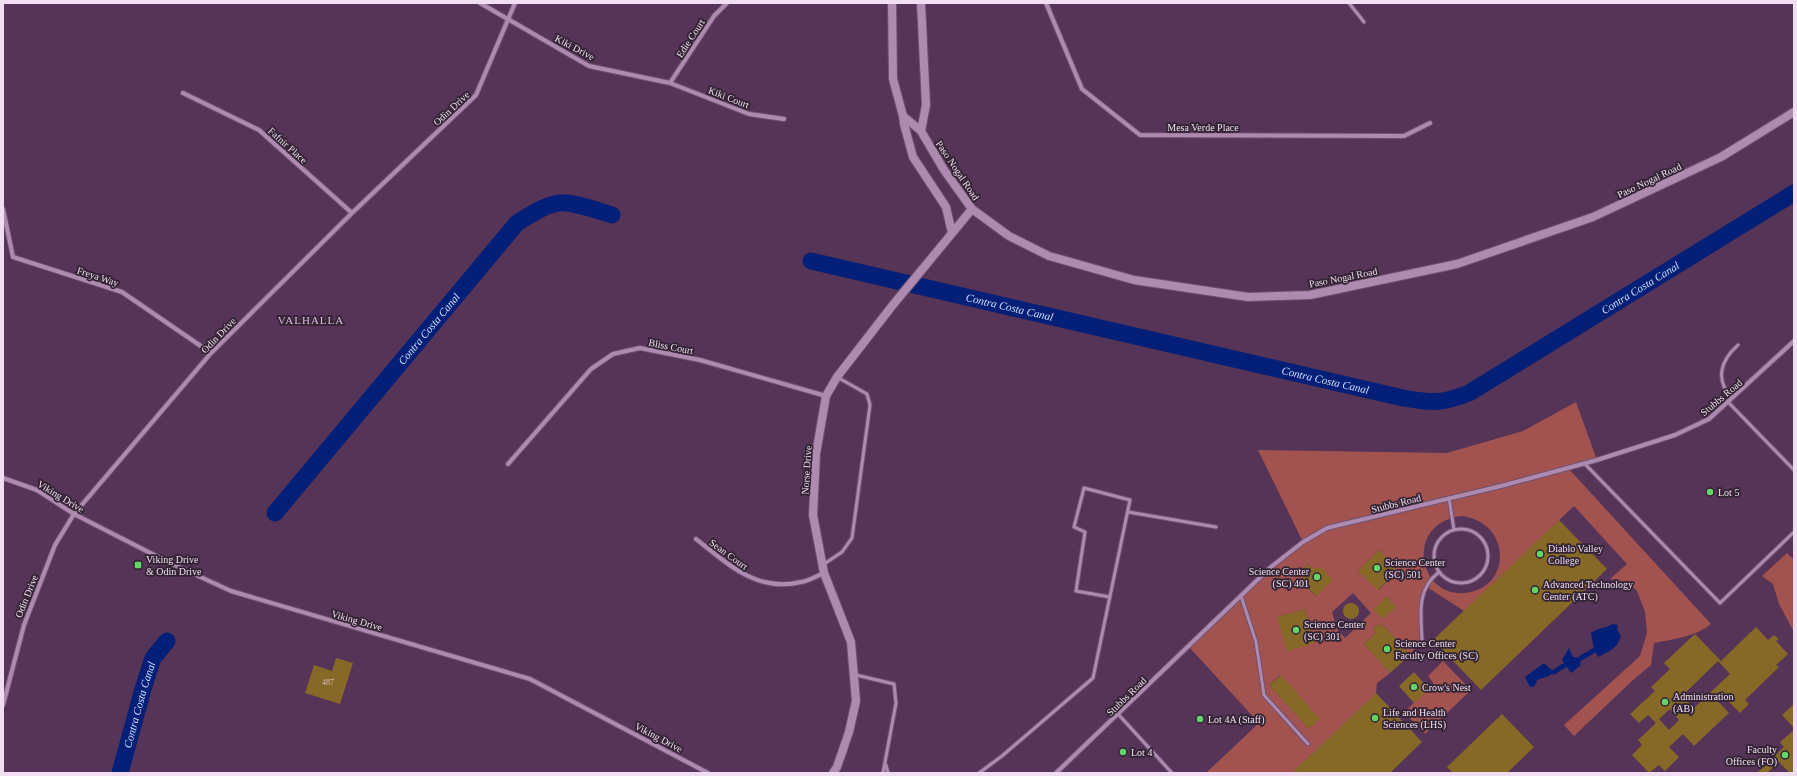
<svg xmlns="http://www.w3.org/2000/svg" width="1797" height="776" font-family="Georgia,serif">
	<rect width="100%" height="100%" fill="#553457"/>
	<path fill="#a3534f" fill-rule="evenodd" d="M1576,402L1597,460L1568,468L1711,624C1695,637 1673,639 1654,643L1651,665L1632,681L1574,736L1564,725L1640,656L1647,633L1645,612L1637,591L1628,582L1610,579L1627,564L1574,506L1464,611L1427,587L1421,601L1422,640L1410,655L1384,626L1381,627L1378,624L1373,629L1376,633L1364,644L1390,673L1377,683L1376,693L1292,773H1206L1259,723L1189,647L1271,567L1303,542L1258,450L1447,453L1523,431ZM1463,516C1513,524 1511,589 1465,593C1416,597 1405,521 1463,516ZM1379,550L1394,566L1393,575L1379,590L1358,571ZM1308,564L1312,568H1322L1316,596L1303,583L1304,574L1301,570ZM1353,593L1371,613L1345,638L1337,629L1332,612ZM1387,597L1396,607L1383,619L1374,609ZM1305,609L1315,643L1277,617ZM1280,675L1319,719L1309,729L1269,685Z
		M1787,553L1794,560V632L1779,604L1773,584L1762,576Z
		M1443,661L1471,690L1425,734L1404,712L1434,684L1428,676Z"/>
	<path fill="#041f77" d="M1613,624L1618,625L1617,629L1621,636C1617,649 1609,651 1598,657L1593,645L1591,633C1598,628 1606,628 1613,624Z
		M1569,648L1573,657L1581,658L1580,666L1571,673L1562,660Z
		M1544,663L1554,672L1549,676L1537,680L1535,686L1530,687L1525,677Z"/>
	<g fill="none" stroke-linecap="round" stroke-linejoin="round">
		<path stroke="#041f77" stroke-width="5" d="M1581,658L1595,650
			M1554,672L1565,665"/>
		<g stroke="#041f77" stroke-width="17">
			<path id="s1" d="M811,261L1403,398C1431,403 1442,404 1469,393L1794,193"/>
			<path id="s2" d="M275,513L517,223C530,215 543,206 558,203C571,201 599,211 612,215"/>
			<path id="s3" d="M120,773L143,689L153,658L167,641"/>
		</g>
	</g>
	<path fill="#876927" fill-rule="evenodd" d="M1559,520L1607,569L1481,690L1433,640Z
		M1379,550L1395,566L1393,575L1378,590L1358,571Z
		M1308,564L1312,568H1322L1333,580L1316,596L1303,582L1304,574L1301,570Z
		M1387,597L1396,607L1383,619L1373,609Z
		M1343 611a8 8 0 1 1 16 0a8 8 0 1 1-16 0Z
		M1305,609L1315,643L1287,651L1277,617Z
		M1378,624L1381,627L1383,625L1410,655L1390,673L1364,644L1376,633L1373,629Z
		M1756,627L1768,640L1774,635L1779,639L1776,641L1788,654L1776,665L1779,667L1745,700L1749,704L1740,713L1720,693L1715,698L1729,713L1694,746L1683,734L1669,747L1679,757L1665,771L1659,765L1649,773L1632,755L1642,745L1638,740L1656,723L1648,715L1639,723L1630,714L1655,691L1651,687L1670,669L1664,663L1695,634L1721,661ZM1718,661L1730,674L1694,708L1682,696ZM1670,709L1679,720L1669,730L1659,719Z
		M336,658L353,663L340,704L305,693L314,665L332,671Z
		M1414,672L1429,689L1414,703L1399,686Z
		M1281,675L1320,719L1309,729L1269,685Z
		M1376,693L1422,742L1390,773H1292Z
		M1794,704V728L1782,715Z
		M1502,714L1534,747L1507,773H1453L1447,767Z
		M1794,730V773H1790L1779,762L1767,773H1757L1784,747L1780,742Z"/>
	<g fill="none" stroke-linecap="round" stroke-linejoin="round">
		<g stroke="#6d526f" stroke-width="5">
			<path id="lane" d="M1349,3L1364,22
				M1732,398C1715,380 1720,361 1738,345
				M1729,403L1794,470
				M1584,463L1720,603L1794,532
				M1449,498L1454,530
				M1128,512L1216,527
				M1434 556a27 27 0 1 1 54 0a27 27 0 1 1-54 0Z
				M824,564L842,552L852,538L870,405L867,394L837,377
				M1241,596L1256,642L1264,695L1308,744
				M1422,640C1421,614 1416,590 1439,572
				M856,675L894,684L896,703L883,773
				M1118,714L1172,773
				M886,765L888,773
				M979,773L1002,756L1093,678L1130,500L1084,488L1074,527L1085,532L1076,591L1110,597"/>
		</g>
		<g stroke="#6d526f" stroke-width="6">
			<path id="street" d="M480,3L589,66L670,83L749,114L784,119
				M1046,3L1082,89L1140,135L1404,136L1430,123
				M670,83L714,16L727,3
				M183,93L259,130L352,213
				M3,209L13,257L122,292L211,353
				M508,464L591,369L613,354L640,348L700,360L826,396
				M3,478L37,490L74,514L168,562L231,591L530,679L708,773
				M696,539C728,564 757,593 801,582C809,581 816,576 824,573
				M3,705L24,625L55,545L74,514L211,353L352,213L476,95L515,3
				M1056,773L1271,567L1303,542L1327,528L1505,485L1597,460L1675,435L1709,419L1794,341"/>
		</g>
		<g stroke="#6d526f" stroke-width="10">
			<path id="secondary" d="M892,3L893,79L903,116L921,131L926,105L921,3
				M903,116L904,124L913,157L946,207L952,233
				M921,131L944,170L972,209L1009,236L1049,256L1134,280L1248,297L1310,295L1457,264L1593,217L1721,157L1794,112
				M833,773L837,767L849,732L856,701L851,642L824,573L813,515L816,454L826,396L837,377L892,306L972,209"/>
		</g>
		<use href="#lane" stroke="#ae89b0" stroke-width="3"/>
		<use href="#street" stroke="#ae89b0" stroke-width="4"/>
		<use href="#secondary" stroke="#ae89b0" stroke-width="8"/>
	</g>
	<g fill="#64d468" stroke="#312332" stroke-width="1.5">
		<circle cx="1710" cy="492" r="4"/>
		<circle cx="1540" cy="554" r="4"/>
		<rect x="134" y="561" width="8" height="8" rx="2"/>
		<circle cx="1377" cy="568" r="4"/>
		<circle cx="1317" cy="577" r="4"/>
		<circle cx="1535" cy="590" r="4"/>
		<circle cx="1296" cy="630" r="4"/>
		<circle cx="1387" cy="649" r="4"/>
		<circle cx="1414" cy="687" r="4"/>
		<circle cx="1665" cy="702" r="4"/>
		<circle cx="1375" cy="718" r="4"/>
		<circle cx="1200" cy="719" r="4"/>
		<circle cx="1123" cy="752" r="4"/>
		<circle cx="1785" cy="755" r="4"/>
	</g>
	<g text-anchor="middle" stroke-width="3.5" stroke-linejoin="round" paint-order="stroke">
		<g font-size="8" fill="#d7c1c0">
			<text x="328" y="685">487</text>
		</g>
		<g font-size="10" fill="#f2def3" stroke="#312332">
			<text transform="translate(690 38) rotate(-57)" y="4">Edie Court</text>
			<text transform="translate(575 47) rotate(28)" y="4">Kiki Drive</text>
			<text transform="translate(729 97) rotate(21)" y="4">Kiki Court</text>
			<text transform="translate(451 108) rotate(-43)" y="4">Odin Drive</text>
			<text x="1203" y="131">Mesa Verde Place</text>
			<text transform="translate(288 145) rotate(42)" y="4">Fafnir Place</text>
			<text transform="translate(958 170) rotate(56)" y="4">Paso Nogal Road</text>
			<text transform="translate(1649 180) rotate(-25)" y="4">Paso Nogal Road</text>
			<text transform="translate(98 276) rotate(18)" y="4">Freya Way</text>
			<text transform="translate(1343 277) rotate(-11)" y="4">Paso Nogal Road</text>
			<text transform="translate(218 335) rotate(-46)" y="4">Odin Drive</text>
			<text transform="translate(671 346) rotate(11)" y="4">Bliss Court</text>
			<text transform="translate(1721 397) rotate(-40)" y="4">Stubbs Road</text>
			<text transform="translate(806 470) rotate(-86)" y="4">Norse Drive</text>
			<text transform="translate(61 496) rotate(31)" y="4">Viking Drive</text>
			<text transform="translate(1396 503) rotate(-14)" y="4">Stubbs Road</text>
			<text transform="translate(729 554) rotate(36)" y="4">Sean Court</text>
			<text transform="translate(26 596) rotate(-68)" y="4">Odin Drive</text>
			<text transform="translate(357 620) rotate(16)" y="4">Viking Drive</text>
			<text transform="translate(1126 696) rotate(-44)" y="4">Stubbs Road</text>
			<text transform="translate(659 737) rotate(28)" y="4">Viking Drive</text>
		</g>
		<g font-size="10" fill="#f2def3" stroke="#312332" text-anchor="start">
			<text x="1718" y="496">Lot 5</text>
			<text x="1548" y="552">Diablo Valley<tspan x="1548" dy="12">College</tspan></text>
			<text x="146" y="563">Viking Drive<tspan x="146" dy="12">&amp; Odin Drive</tspan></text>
			<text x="1385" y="566">Science Center<tspan x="1385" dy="12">(SC) 501</tspan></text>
			<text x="1309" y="575" text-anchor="end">Science Center<tspan x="1309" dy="12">(SC) 401</tspan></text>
			<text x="1543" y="588">Advanced Technology<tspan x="1543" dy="12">Center (ATC)</tspan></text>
			<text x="1304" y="628">Science Center<tspan x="1304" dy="12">(SC) 301</tspan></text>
			<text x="1395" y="647">Science Center<tspan x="1395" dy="12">Faculty Offices (SC)</tspan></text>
			<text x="1422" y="691">Crow's Nest</text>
			<text x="1673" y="700">Administration<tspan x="1673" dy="12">(AB)</tspan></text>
			<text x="1383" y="716">Life and Health<tspan x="1383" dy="12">Sciences (LHS)</tspan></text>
			<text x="1208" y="723">Lot 4A (Staff)</text>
			<text x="1777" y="753" text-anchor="end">Faculty<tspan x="1777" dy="12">Offices (FO)</tspan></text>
			<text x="1131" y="756">Lot 4</text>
		</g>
		<g font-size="11" font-style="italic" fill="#d2def7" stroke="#312332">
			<text dy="4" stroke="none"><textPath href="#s1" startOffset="876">Contra Costa Canal</textPath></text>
			<text dy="4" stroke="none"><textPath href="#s1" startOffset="204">Contra Costa Canal</textPath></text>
			<text dy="4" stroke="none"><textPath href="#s2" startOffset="240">Contra Costa Canal</textPath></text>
			<text dy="4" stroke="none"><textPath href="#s1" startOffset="528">Contra Costa Canal</textPath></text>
			<text dy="4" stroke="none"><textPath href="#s3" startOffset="71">Contra Costa Canal</textPath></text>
		</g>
		<g font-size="11" letter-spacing="1" fill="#e3bce6" stroke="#312332">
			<text x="311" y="324">VALHALLA</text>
		</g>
	</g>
	<rect width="1797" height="776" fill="none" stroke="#f2def3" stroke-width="8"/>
</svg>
